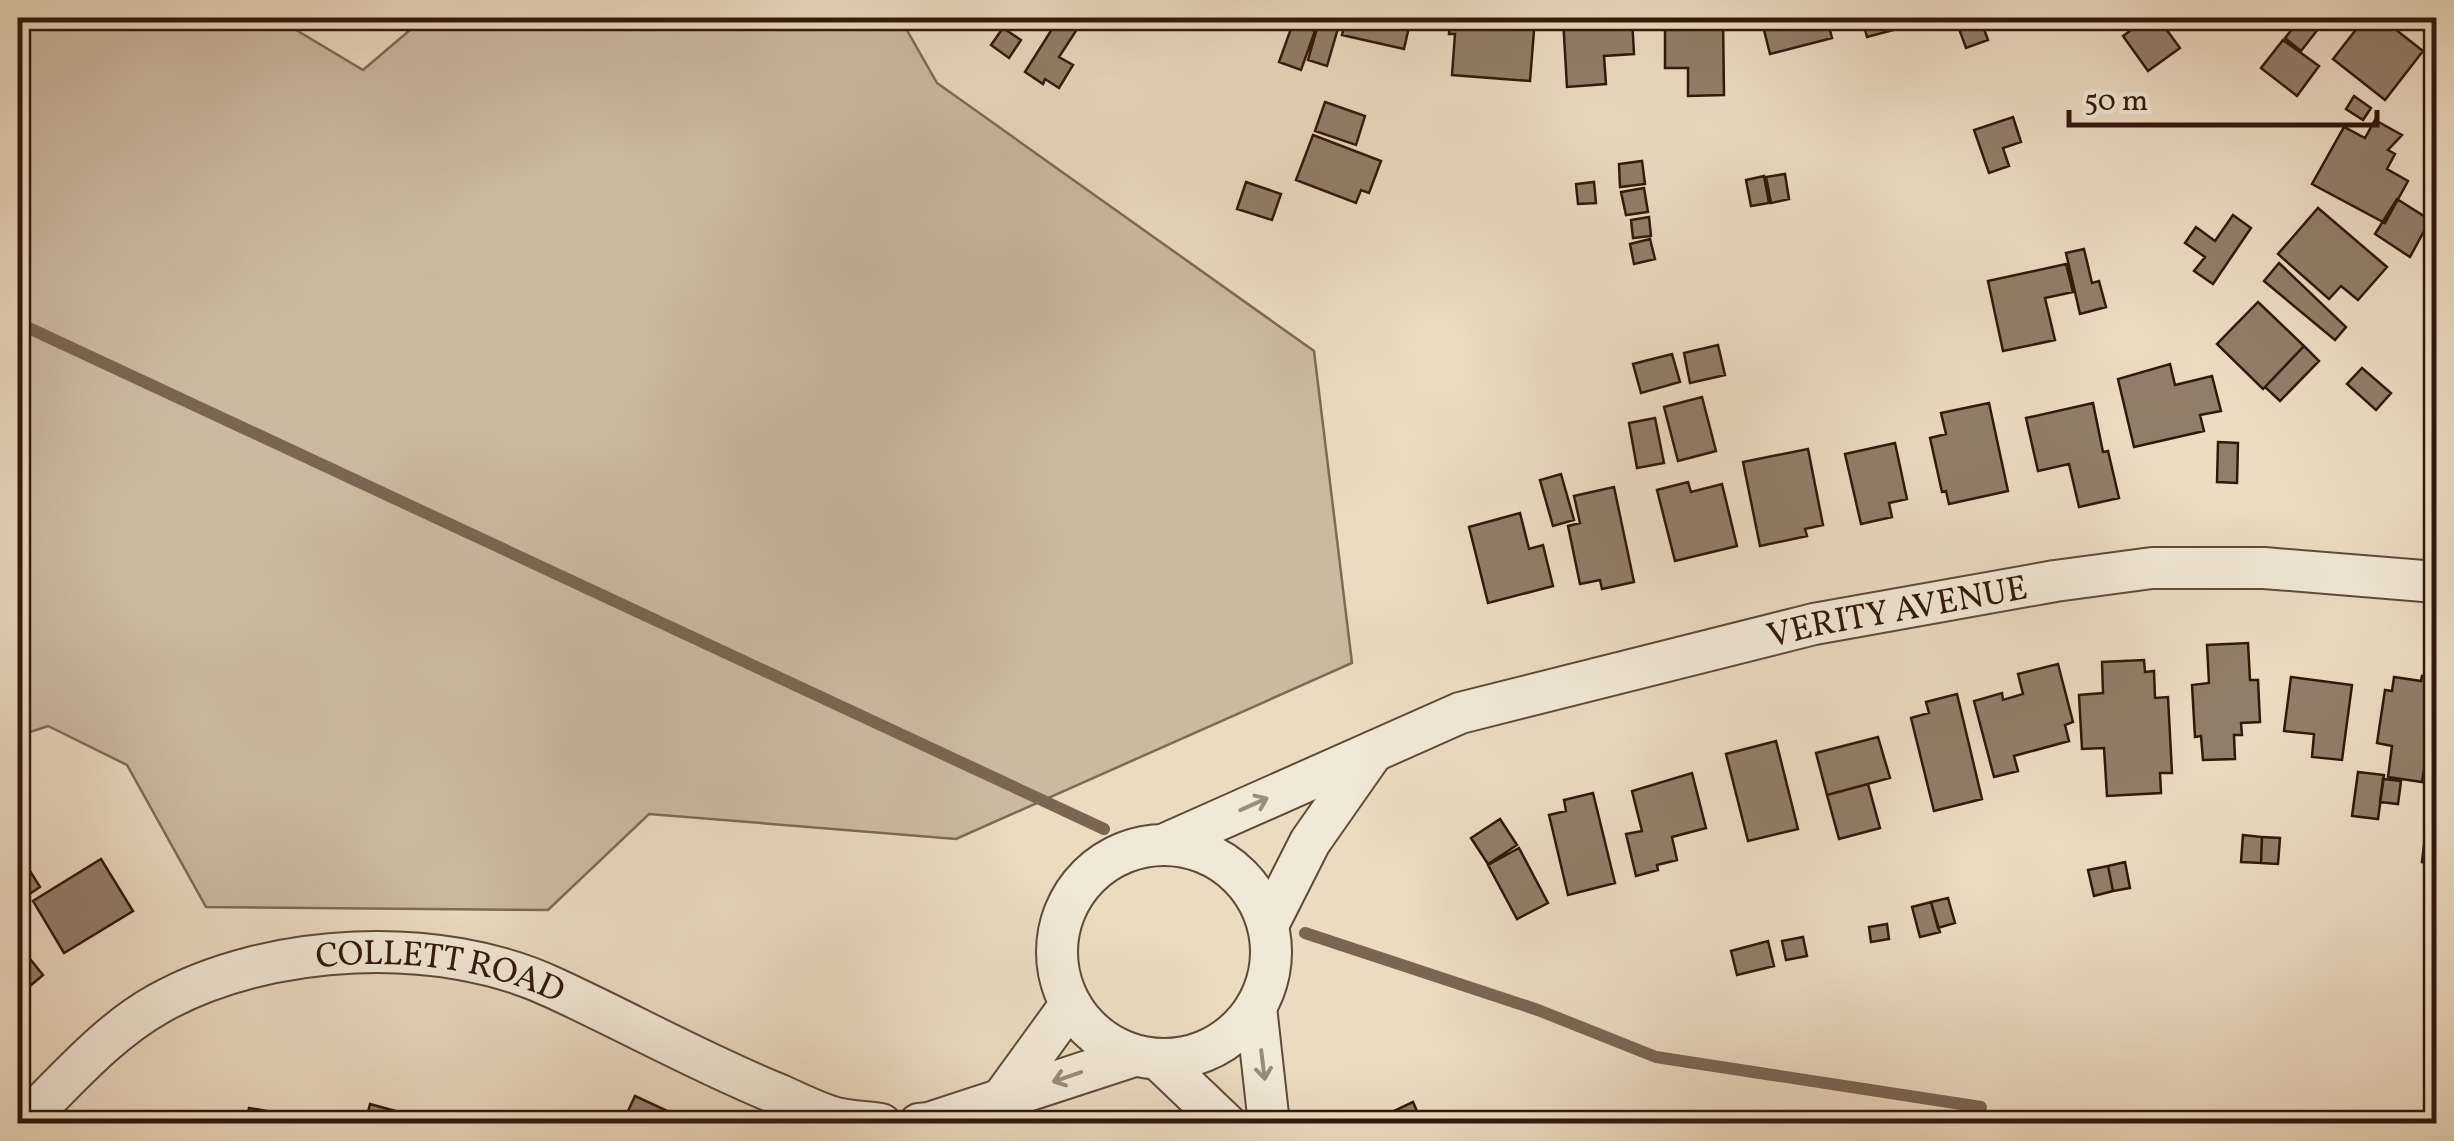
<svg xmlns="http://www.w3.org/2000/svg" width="2454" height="1141" font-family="Vollkorn,serif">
	<rect width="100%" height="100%" fill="#ebdbc1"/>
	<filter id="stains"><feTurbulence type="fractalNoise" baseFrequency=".002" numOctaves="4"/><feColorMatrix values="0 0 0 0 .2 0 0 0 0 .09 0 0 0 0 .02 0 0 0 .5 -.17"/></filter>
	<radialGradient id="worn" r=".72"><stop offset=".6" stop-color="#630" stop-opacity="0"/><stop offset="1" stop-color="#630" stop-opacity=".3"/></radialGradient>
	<path fill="#cbbaa2" stroke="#7e6a56" stroke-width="2.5" d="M18,18H276L363,70L424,18H900L937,83L1314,351L1352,663L956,839L649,814L548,910L206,907L127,765L48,726L18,736Z"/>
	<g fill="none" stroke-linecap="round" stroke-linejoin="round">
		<path stroke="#7a6653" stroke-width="12" d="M18,323L1104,829
			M1305,933L1538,1010L1656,1057L1981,1107"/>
	</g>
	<path fill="#917e6a" stroke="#30190b" stroke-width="2.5" d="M1059,18H1067L1079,26L1059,57L1073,65L1059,88L1045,79L1043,84L1025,72Z
		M1320,18H1341L1327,66L1308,60Z
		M1346,18H1411L1404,49L1342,35Z
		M1450,18H1535L1530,81L1452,75L1455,34H1449Z
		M1563,18H1632L1634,54L1604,56L1606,84L1567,87Z
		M1665,18H1723L1724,95L1688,96V68H1665Z
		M1761,18H1827L1832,38L1770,54Z
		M1862,18H1922L1923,22L1867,37Z
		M1980,18L1988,40L1966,48L1958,26Z
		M2148,18H2158L2180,48L2148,71L2123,36Z
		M2301,18L2319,28L2301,51L2285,38Z
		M2365,18H2381L2423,51L2385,100L2333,59Z
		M1293,23L1315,31L1301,70L1279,62Z
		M1003,28L1021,40L1009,58L991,45Z
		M2283,40L2319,66L2297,96L2261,68Z
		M2354,96L2371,108L2363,120L2346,109Z
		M1325,102L1365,116L1356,145L1315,131Z
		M2013,117L2021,142L2003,148L2009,166L1989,173L1974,130Z
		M2375,120L2402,135L2388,150L2395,154L2387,169L2408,181L2385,223L2312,184L2344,127L2365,138Z
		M1313,135L1381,161L1369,193L1361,190L1356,203L1296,180Z
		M1642,161L1645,184L1620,187L1619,164Z
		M1785,174L1789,199L1771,203L1766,177Z
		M1764,176L1769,203L1751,206L1746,180Z
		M1246,182L1281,194L1272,220L1237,209Z
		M1594,182L1596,203L1578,204L1576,184Z
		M1644,188L1648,212L1626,215L1621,192Z
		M2397,199L2430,220L2410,257L2375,234Z
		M2318,208L2387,267L2358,300L2341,286L2329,299L2278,254Z
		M2233,215L2251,228L2213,284L2194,271L2205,257L2185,243L2196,227L2215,241Z
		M1649,217L1651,236L1633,238L1631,220Z
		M1650,239L1655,259L1634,264L1630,244Z
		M2084,249L2092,283L2099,281L2106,307L2080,314L2066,253Z
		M2279,263L2346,327L2335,340L2264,281Z
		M2066,264L2073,292L2045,298L2055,340L2003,351L1988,281Z
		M2258,302L2304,346L2263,389L2217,344Z
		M1718,345L1725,375L1690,383L1684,353Z
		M2304,346L2319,361L2280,401L2265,387Z
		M1672,354L1680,382L1641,393L1633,364Z
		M2170,364L2175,385L2212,376L2221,411L2200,415L2204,431L2134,447L2118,379Z
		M2362,368L2391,393L2376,410L2347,384Z
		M1702,397L1716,451L1678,461L1664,407Z
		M1989,403L2008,491L1949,504L1946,491L1942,492L1930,438L1946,434L1941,413Z
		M2093,403L2103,452L2108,451L2119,498L2079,507L2069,464L2038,471L2026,418Z
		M1655,418L1664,463L1637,468L1629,423Z
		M2218,442L2238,443L2237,483L2217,482Z
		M1895,443L1907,499L1889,503L1892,517L1861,524L1845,454Z
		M1808,449L1823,525L1805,529L1807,536L1760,546L1743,462Z
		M1561,474L1574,520L1553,526L1540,480Z
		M1688,482L1691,492L1722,484L1737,546L1675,561L1657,490Z
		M1614,487L1634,582L1602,589L1600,580L1580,584L1568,526L1580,523L1574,496Z
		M1520,513L1529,549L1543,545L1553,586L1488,603L1469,527Z
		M2248,643L2250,680H2258L2260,722L2241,723L2242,735H2234L2235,759L2203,760L2201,736L2195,737L2192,685L2209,683L2207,645Z
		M2144,660L2145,672L2154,671L2155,698L2168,697L2172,773H2160L2161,793L2107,796L2104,748L2082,749L2079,695L2103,693L2102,662Z
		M2058,664L2073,722L2065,725L2069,741L2014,756L2018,771L1994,777L1974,701L2002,693L2003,700L2023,694L2018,674Z
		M2422,676L2436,679V740L2429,739L2422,782L2388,777L2392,746L2377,743L2385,690L2392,691L2394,677L2421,681Z
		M2291,677L2352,685L2342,760L2312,757L2314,734L2284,731Z
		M1957,694L1982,799L1934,811L1911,718L1929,713L1926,702Z
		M1878,737L1890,778L1827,795L1816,753Z
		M1776,741L1798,829L1748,841L1726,754Z
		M2358,772L2384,775L2378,819L2352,816Z
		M1692,773L1706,828L1672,837L1677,860L1657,865L1658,870L1636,876L1626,834L1642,831L1632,791Z
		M2383,779L2401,781L2398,804L2380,802Z
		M1868,784L1880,828L1839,839L1827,795Z
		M1593,793L1615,883L1568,895L1549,815L1566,811L1564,800Z
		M1500,819L1517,845L1488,864L1471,838Z
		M2243,835L2262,837L2261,863L2241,862Z
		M2425,836L2436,837V863L2422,862Z
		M2262,837L2280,838L2278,864L2261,863Z
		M1519,848L1548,903L1517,919L1488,865Z
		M101,859L133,911L64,953L33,901Z
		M2125,862L2130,888L2113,891L2108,866Z
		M2108,866L2113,891L2094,896L2088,870Z
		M28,868L40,887L18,902V874Z
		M1948,898L1955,923L1938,928L1931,902Z
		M1931,902L1940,932L1920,937L1912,907Z
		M1887,924L1889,939L1871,942L1869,927Z
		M1803,937L1807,956L1786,960L1782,941Z
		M1768,941L1774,966L1737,975L1731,951Z
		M18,944L43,975L18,996Z
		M635,1096L672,1113L667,1124H622Z
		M1413,1102L1420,1118L1408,1124H1384L1381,1117Z
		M370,1104L428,1120L427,1124H365Z
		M249,1108L309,1118L308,1124H246Z"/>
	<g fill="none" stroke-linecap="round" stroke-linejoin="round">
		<g stroke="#5f4a38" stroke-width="44">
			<g id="street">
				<path id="s1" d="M1165,844L1460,713L1814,624L2055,581L2152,568H2264L2436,582"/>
				<circle cx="1164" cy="952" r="107"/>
				<path d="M1268,925L1310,842L1373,752"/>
				<path d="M1256,1007L1269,1124"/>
				<path d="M1159,1060L1226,1124"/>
				<path d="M1001,1100L1070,1005"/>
				<path id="s2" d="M26,1124L33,1113C71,1075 110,1031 158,1004C268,942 440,934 554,988C630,1023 703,1064 780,1095C798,1103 817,1113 836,1118C851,1121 866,1122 881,1124"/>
				<path d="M919,1124L929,1123L1134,1056"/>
			</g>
		</g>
		<use href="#street" stroke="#f2e8d7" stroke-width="40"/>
	</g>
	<defs><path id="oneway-shaft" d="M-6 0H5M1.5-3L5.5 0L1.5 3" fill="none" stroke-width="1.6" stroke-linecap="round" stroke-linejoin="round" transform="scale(2.5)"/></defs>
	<g stroke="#9b8b7b">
		<use href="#oneway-shaft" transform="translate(1254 804) rotate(-24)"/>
		<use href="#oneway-shaft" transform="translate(1263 1065) rotate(83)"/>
		<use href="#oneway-shaft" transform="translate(1067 1077) rotate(161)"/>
	</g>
	<g text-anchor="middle" stroke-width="8" stroke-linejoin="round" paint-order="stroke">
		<g font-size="35" fill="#30190b" stroke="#f2e8d7">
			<text dy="12" stroke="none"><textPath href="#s1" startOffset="772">VERITY AVENUE</textPath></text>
			<text dy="12" stroke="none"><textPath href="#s2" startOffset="472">COLLETT ROAD</textPath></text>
		</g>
	</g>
	<rect width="2454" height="1141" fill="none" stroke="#ebdbc1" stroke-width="60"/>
	<rect x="20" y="20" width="2414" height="1101" fill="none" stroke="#30190b" stroke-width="5"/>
	<rect x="30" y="30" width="2394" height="1081" fill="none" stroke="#30190b" stroke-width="2.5"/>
	<path d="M2069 110v15h308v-15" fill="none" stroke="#30190b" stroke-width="5"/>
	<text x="2084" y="110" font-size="30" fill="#30190b" stroke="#f2e8d7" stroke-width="8" paint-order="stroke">50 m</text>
	<rect width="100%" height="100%" filter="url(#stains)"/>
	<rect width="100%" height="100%" fill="url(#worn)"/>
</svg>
